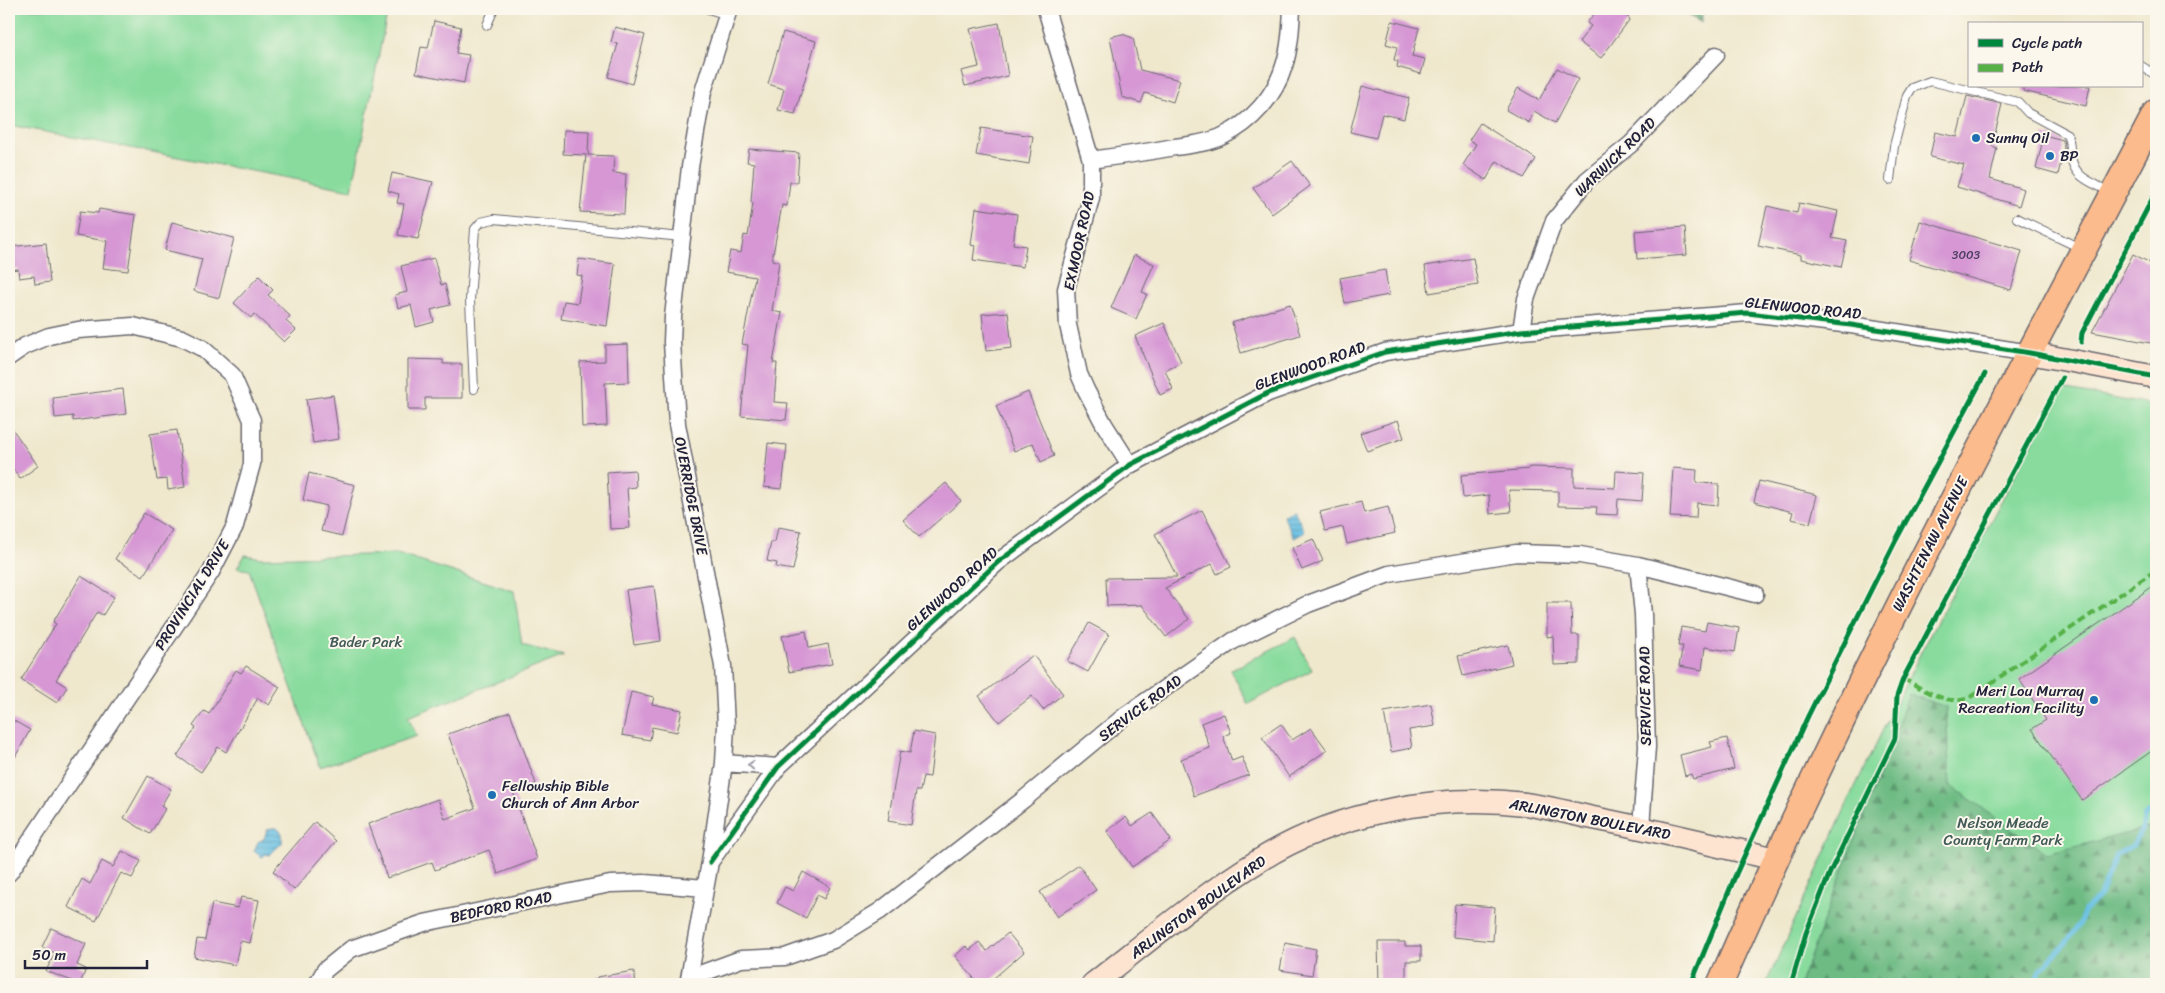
<svg xmlns="http://www.w3.org/2000/svg" width="2165" height="993" font-family="Sriracha,sans-serif">
	<defs>
		<pattern id="forest-firs" width="22" height="20" patternUnits="userSpaceOnUse" patternTransform="scale(1.25)"><rect width="22" height="20" fill="#6ebb84"/><path d="M5 1l3.5 6h-7zM16 11l3.5 6h-7z" fill="#5a986d"/></pattern>
		<pattern id="water-rules" width="6" height="5" patternUnits="userSpaceOnUse" patternTransform="scale(1.25)"><rect width="6" height="5" fill="#66bfe3"/><path d="M0 2.5h6" fill="none" stroke="#549bb9"/></pattern>
	</defs>
	<rect width="100%" height="100%" fill="#fbf7ec"/>
	<filter id="ink" filterUnits="userSpaceOnUse"><feTurbulence type="fractalNoise" baseFrequency=".02" numOctaves="2"/><feDisplacementMap in="SourceGraphic" scale="10" xChannelSelector="R" yChannelSelector="G"/><feConvolveMatrix kernelMatrix="1 2 1 2 8 2 1 2 1" color-interpolation-filters="sRGB"/></filter>
	<filter id="wash" filterUnits="userSpaceOnUse"><feTurbulence type="fractalNoise" baseFrequency=".0096" numOctaves="4" result="noise"/><feDisplacementMap in="SourceGraphic" scale="20" xChannelSelector="R" yChannelSelector="G"/><feGaussianBlur stdDeviation="1.12" result="paint"/><feColorMatrix in="noise" values="0 0 0 0 0 0 0 0 0 0 0 0 0 0 0 0 0 1.4 0 .05"/><feComposite in="paint" operator="in"/></filter>
	<g filter="url(#wash)">
		<rect width="100%" height="100%" fill="#efe8cd"/>
		<path fill="#88db9d" stroke="#557e6c" d="M9,9H388L352,190L9,125Z
			M2061,389L2156,406V984H1766L1853,791L1922,650Z
			M397,554L514,591L522,645L564,656L408,717L417,736L320,767L249,570L237,568L245,555L262,558Z
			M1295,637L1312,670L1248,704L1231,670Z"/>
		<path fill="url(#forest-firs)" stroke="#486e60" d="M1676,9H1702V23Z
			M1909,694L1946,707L1950,785L2047,854L2156,826V984H1800Z"/>
		<path fill="url(#water-rules)" stroke="#44708f" d="M1294,510L1305,532L1294,538L1283,515Z
			M272,828H277L282,833V843L269,855L266,854L262,857L254,851L258,842L264,839L267,830Z"/>
		<g fill="none" stroke-linecap="round" stroke-linejoin="round">
			<path stroke="#66bfe3" stroke-width="5" d="M2034,984L2040,970L2066,943L2079,924L2085,910L2100,895L2116,855L2133,845L2143,827L2144,817L2156,808"/>
		</g>
		<g id="blocks">
			<path fill="#d697d4" d="M1598,9H1617L1630,19L1601,58L1579,42L1591,26L1587,23Z
				M434,21L461,27L456,53L469,55L464,83L416,73L421,47L428,48Z
				M1392,21L1419,28L1412,56L1425,59L1421,74L1397,67L1398,61L1394,60L1397,47L1386,44Z
				M999,23L1008,76L965,86L961,71L979,67L970,29Z
				M615,27L645,35L632,84L608,77L618,44L611,42Z
				M783,32L816,41L795,114L778,110L784,89L768,84Z
				M1122,34L1133,38L1140,70L1180,80L1173,102L1145,93L1141,103L1122,97L1110,37Z
				M1557,68L1578,79L1555,123L1534,111L1529,123L1506,110L1518,88L1539,100Z
				M1362,86L1409,98L1404,119L1382,114L1376,138L1350,132Z
				M2023,86H2090L2086,106L2023,91Z
				M1967,96L2002,104L1992,146L1997,148L1990,179L2024,189L2019,206L1957,187L1964,165L1930,157L1935,132L1957,137Z
				M1480,123L1536,159L1524,178L1497,161L1486,180L1463,165L1476,144L1469,140Z
				M981,128L1033,136L1029,164L976,155Z
				M564,130L589,131L588,155L614,156L613,173L626,174L624,214L580,212L586,155L563,154Z
				M2044,135L2063,140L2064,148L2058,175L2036,169Z
				M749,149L799,153L797,182H790L787,206L782,205L772,260L779,262L772,311L782,313L773,363H777L774,402L788,403L786,420L741,416L748,345L742,344L755,277L726,272L730,251L741,253L744,235L748,236L753,203L751,202L754,163L747,162Z
				M1292,161L1310,186L1272,214L1253,188Z
				M392,173L433,182L418,239L398,235L404,204L397,203L399,194L388,191Z
				M1799,203L1838,211L1832,238L1847,241L1841,267L1801,259V255L1758,246L1767,206L1797,213Z
				M976,208L1017,214L1013,244L1026,246L1023,267L973,260L975,246L971,245Z
				M99,209L136,215L128,271L103,268L107,241L76,236L80,211L98,213Z
				M1920,221L2022,251L2011,290L1909,260Z
				M172,222L234,238L219,298L194,291L202,259L165,250Z
				M1685,227L1687,255L1637,259L1635,231Z
				M46,243L50,282L35,284L34,276L19,278L18,269L9,270V247Z
				M2133,254L2156,266V344L2092,332Z
				M1134,255L1154,264L1142,292L1147,294L1136,319L1111,308Z
				M434,258L441,285L445,284L450,305L431,310L434,322L416,327L411,305L398,308L395,295L407,292L401,266Z
				M1473,258L1478,285L1429,293L1425,266Z
				M579,259L615,264L607,326L561,319L564,301L578,303L582,276L577,275Z
				M1385,270L1389,295L1345,303L1340,278Z
				M259,276L273,290L268,295L290,316L286,321L296,330L284,342L254,314L251,318L234,303Z
				M1290,304L1300,335L1241,353L1232,323Z
				M1008,312L1012,348L986,351L982,314Z
				M1164,323L1181,362L1165,370L1173,389L1160,395L1135,336Z
				M628,344L629,382L605,383L607,426L582,427L580,362L605,361V345Z
				M408,359L443,360V364H462V398H425V410H408Z
				M123,389L126,414L73,421V416L55,418L53,398Z
				M1028,392L1054,456L1041,462L1033,443L1014,451L996,406Z
				M333,395L339,439L313,443L306,399Z
				M1398,420L1404,438L1367,451L1360,433Z
				M9,424L38,466L20,479L9,463Z
				M177,430L185,487L168,490L167,479L157,480L150,434Z
				M768,443L787,445L782,489L764,487Z
				M1529,467L1574,468V486L1615,488L1616,471L1644,473L1642,501L1618,499L1617,515L1596,514L1597,507L1558,506V491L1509,490L1511,512L1490,514L1489,495L1463,498L1461,475L1529,469Z
				M1673,468L1697,470L1696,483L1719,484L1718,505L1697,503L1696,518L1670,517Z
				M635,470L636,487L627,488L630,528L610,529L607,472Z
				M309,473L355,485L342,536L321,531L327,506L303,500Z
				M1759,481L1817,495L1810,523L1791,519L1793,512L1754,502Z
				M946,483L961,501L919,537L903,520Z
				M1361,502L1364,513L1388,507L1395,533L1347,544L1343,527L1325,531L1320,512Z
				M1202,510L1231,567L1217,574L1212,564L1165,588L1189,619L1166,637L1142,605L1107,606L1106,578L1177,577L1155,534Z
				M144,513L172,530L143,576L115,559Z
				M778,527L801,531L793,570L776,567L777,563L767,561L771,542H775Z
				M1313,539L1323,561L1302,570L1292,548Z
				M81,576L114,597L103,615L97,612L56,680L67,687L57,703L21,680L56,624L53,622Z
				M2156,584V748L2082,800L2032,729L2046,720L2019,679Z
				M654,586L661,641L634,645L626,590Z
				M1547,603H1571L1572,635H1579V664L1554,665L1553,636L1547,637Z
				M1707,622L1739,628L1735,652L1705,647L1702,670L1679,666L1683,646H1678L1681,627L1705,631Z
				M1089,623L1109,634L1088,672L1067,661Z
				M806,631L809,648L828,644L832,664L789,672L782,636Z
				M1508,645L1512,664L1463,676L1458,656Z
				M1033,655L1063,694L1043,710L1032,696L999,722L979,696Z
				M246,666L280,687L269,705L258,698L226,752L218,747L201,772L177,756L196,728L193,726L204,711L209,714L236,670L241,673Z
				M631,692L654,697L652,704L682,710L677,732L652,727L650,740L622,735Z
				M1431,704L1435,726L1409,730L1412,748L1391,752L1384,712Z
				M510,712L536,784L513,792L537,859L498,874L489,850L435,870L432,862L387,878L368,824L438,799L445,819L475,808L448,734Z
				M1224,714L1231,733L1223,736L1232,761L1242,757L1249,775L1194,796L1181,759L1210,748L1201,723Z
				M9,718L30,730L9,768Z
				M1281,724L1292,740L1311,728L1327,750L1289,777L1262,737Z
				M914,731L935,735L930,777L923,776L920,791H916L911,825L888,821L900,751L910,753Z
				M1727,738L1734,769L1693,779L1691,774L1685,776L1680,755L1712,747L1710,742Z
				M148,776L171,789L161,806L165,809L150,834L124,818Z
				M1152,813L1171,840L1132,867L1107,831L1126,817L1132,826Z
				M315,822L336,841L294,890L273,871Z
				M122,851L141,861L132,878L121,873L96,921L68,907L82,879L90,884L102,861L113,867Z
				M1079,865L1096,890L1057,917L1040,892Z
				M803,872L830,887L824,899L817,895L806,918L777,903L785,887L793,891Z
				M241,897L259,900L250,943L240,941L235,965L194,957L197,939L205,940L212,903L238,908Z
				M1455,904L1495,907L1493,941L1453,937Z
				M51,928L86,944L77,965L86,969L80,984L46,971L55,953L42,947Z
				M1008,933L1024,952L987,984H979L955,956L966,946L970,950L979,942L987,951Z
				M1378,942H1405V946H1421V961H1406V983H1379Z
				M1285,943L1316,949L1312,975L1280,970Z
				M634,971L636,984H598L597,977Z"/>
		</g>
	</g>
	<g filter="url(#ink)">
		<use href="#blocks" fill-opacity="0" stroke="#6a676e" stroke-width="1"/>
		<g fill="none" stroke-linecap="round" stroke-linejoin="round">
			<g stroke="#6a676e" stroke-width="10">
				<path id="lane" d="M708,9L728,15
					M487,25L494,9
					M2141,66L2156,75
					M1890,180L1894,146L1907,96L1912,88L1930,81L2018,102L2028,113L2067,134C2071,142 2069,149 2071,157C2075,179 2092,182 2110,192
					M2017,218L2080,248
					M474,389L470,300L475,229L481,222L494,219L682,237"/>
			</g>
			<g stroke="#6a676e" stroke-width="19">
				<path id="street" d="M1046,9L1091,160V198L1066,289L1068,325L1079,374L1086,390L1104,424L1130,465
					M1091,160C1119,156 1147,152 1175,147C1190,145 1209,143 1223,136C1252,122 1275,96 1284,66C1290,48 1291,28 1292,9
					M1521,331L1526,299L1554,221L1587,180L1631,144L1716,55
					M9,357L25,346L49,336L78,330L133,326L182,338L202,348L232,375L252,420V464L235,526L211,572L9,873
					M1638,565L1643,614L1647,747L1641,827
					M724,763L778,767
					M710,862L778,767L998,562L1130,465L1268,393L1385,352L1521,331L1748,313L1851,325L2030,353
					M689,978L741,959L785,957L833,940L880,911L1023,800L1126,715L1233,641L1308,604L1389,574L1516,553L1580,555L1638,565L1755,594
					M317,984L325,970L351,949L424,923L610,884L645,883L705,888
					M688,984L710,862L724,763L726,726L723,666L677,424L672,342L673,317L690,167L703,92L729,9"/>
			</g>
			<g stroke="#6a676e" stroke-width="25">
				<path id="secondary" d="M2030,353L2156,377
					M1093,984C1147,942 1201,896 1260,860C1335,813 1437,793 1525,804C1546,807 1567,812 1588,817C1651,829 1713,845 1776,859"/>
			</g>
			<g stroke="#6a676e" stroke-width="28">
				<path id="primary" d="M1720,984C1850,686 2005,400 2156,112"/>
			</g>
			<use href="#lane" stroke="#fff" stroke-width="8"/>
			<use href="#street" stroke="#fff" stroke-width="16"/>
			<use href="#secondary" stroke="#fde4d1" stroke-width="22"/>
			<use href="#primary" stroke="#fbbb8c" stroke-width="25"/>
			<path stroke="#55b146" stroke-width="4" stroke-dasharray="8 4" stroke-linecap="butt" d="M1903,679C1923,688 1947,707 1969,698L2156,570"/>
			<g stroke="#fbf7ec" stroke-width="8">
				<path id="cycleway" d="M2081,342L2082,333L2156,192
					M710,862L778,767L998,562L1130,465L1268,393L1385,352L1521,331L1748,313L1851,325L2030,353L2156,377
					M1691,984L1736,874L1808,716L1896,540L1985,374
					M1791,984L1806,933L1831,870L1895,738L1897,696L1903,679L2062,378"/>
			</g>
			<use href="#cycleway" stroke="#00873e" stroke-width="5"/>
		</g>
		<defs><path id="oneway-chevron" d="M-2-3.5L2.5 0L-2 3.5" fill="none" stroke-width="1.6" stroke-linecap="round" stroke-linejoin="round" transform="scale(1.25)"/></defs>
		<use stroke="#9c9ca7" href="#oneway-chevron" transform="translate(751 765) rotate(-176)"/>
	</g>
	<g fill="#1f6fb2" stroke="#fbf7ec" stroke-width="2">
		<circle cx="1976" cy="138" r="5"/>
		<circle cx="2050" cy="156" r="5"/>
		<circle cx="2094" cy="700" r="5"/>
		<circle cx="492" cy="795" r="5"/>
	</g>
	<g text-anchor="middle" stroke-width="4" stroke-linejoin="round" paint-order="stroke">
		<g font-size="12" fill="#4f3f61">
			<text x="1966" y="259">3003</text>
		</g>
		<g font-size="15" fill="#22223b" stroke="#fbf7ec" text-anchor="start">
			<text x="1986" y="143">Sunny Oil</text>
			<text x="2060" y="161">BP</text>
			<text x="2084" y="696" text-anchor="end">Meri Lou Murray<tspan x="2084" dy="17">Recreation Facility</tspan></text>
			<text x="502" y="791">Fellowship Bible<tspan x="502" dy="17">Church of Ann Arbor</tspan></text>
		</g>
		<g font-size="15" fill="#22223b" stroke="#fbf7ec">
			<text transform="translate(1615 157) rotate(-44)" y="5">WARWICK ROAD</text>
			<text transform="translate(1079 241) rotate(-78)" y="5">EXMOOR ROAD</text>
			<text transform="translate(1803 308) rotate(6)" y="5">GLENWOOD ROAD</text>
			<text transform="translate(1310 366) rotate(-20)" y="5">GLENWOOD ROAD</text>
			<text transform="translate(691 496) rotate(79)" y="5">OVERRIDGE DRIVE</text>
			<text transform="translate(1930 544) rotate(-63)" y="5">WASHTENAW AVENUE</text>
			<text transform="translate(952 589) rotate(-42)" y="5">GLENWOOD ROAD</text>
			<text transform="translate(192 595) rotate(-58)" y="5">PROVINCIAL DRIVE</text>
			<text transform="translate(1645 696) rotate(-91)" y="5">SERVICE ROAD</text>
			<text transform="translate(1140 708) rotate(-37)" y="5">SERVICE ROAD</text>
			<text transform="translate(1590 819) rotate(11)" y="5">ARLINGTON BOULEVARD</text>
			<text transform="translate(501 907) rotate(-12)" y="5">BEDFORD ROAD</text>
			<text transform="translate(1198 907) rotate(-36)" y="5">ARLINGTON BOULEVARD</text>
		</g>
		<g font-size="15" fill="#415a58" stroke="#fbf7ec">
			<text x="366" y="647">Bader Park</text>
			<text x="2003" y="828">Nelson Meade<tspan x="2003" dy="17">County Farm Park</tspan></text>
		</g>
	</g>
	<rect width="2165" height="993" fill="none" stroke="#fbf7ec" stroke-width="30"/>
	<rect x="1968" y="22" width="175" height="65" fill="#fbf7ec" stroke="#a4a2a5"/>
	<rect x="1978" y="39" width="25" height="8" fill="#00873e" stroke="#a4a2a5"/>
	<text x="2012" y="48" font-size="15" fill="#22223b">Cycle path</text>
	<rect x="1978" y="64" width="25" height="8" fill="#55b146" stroke="#a4a2a5"/>
	<text x="2012" y="72" font-size="15" fill="#22223b">Path</text>
	<path d="M25 960v8h122v-8" fill="none" stroke="#22223b" stroke-width="2.5"/>
	<text x="32" y="960" font-size="15" fill="#22223b" stroke="#fbf7ec" stroke-width="4" paint-order="stroke">50 m</text>
</svg>
